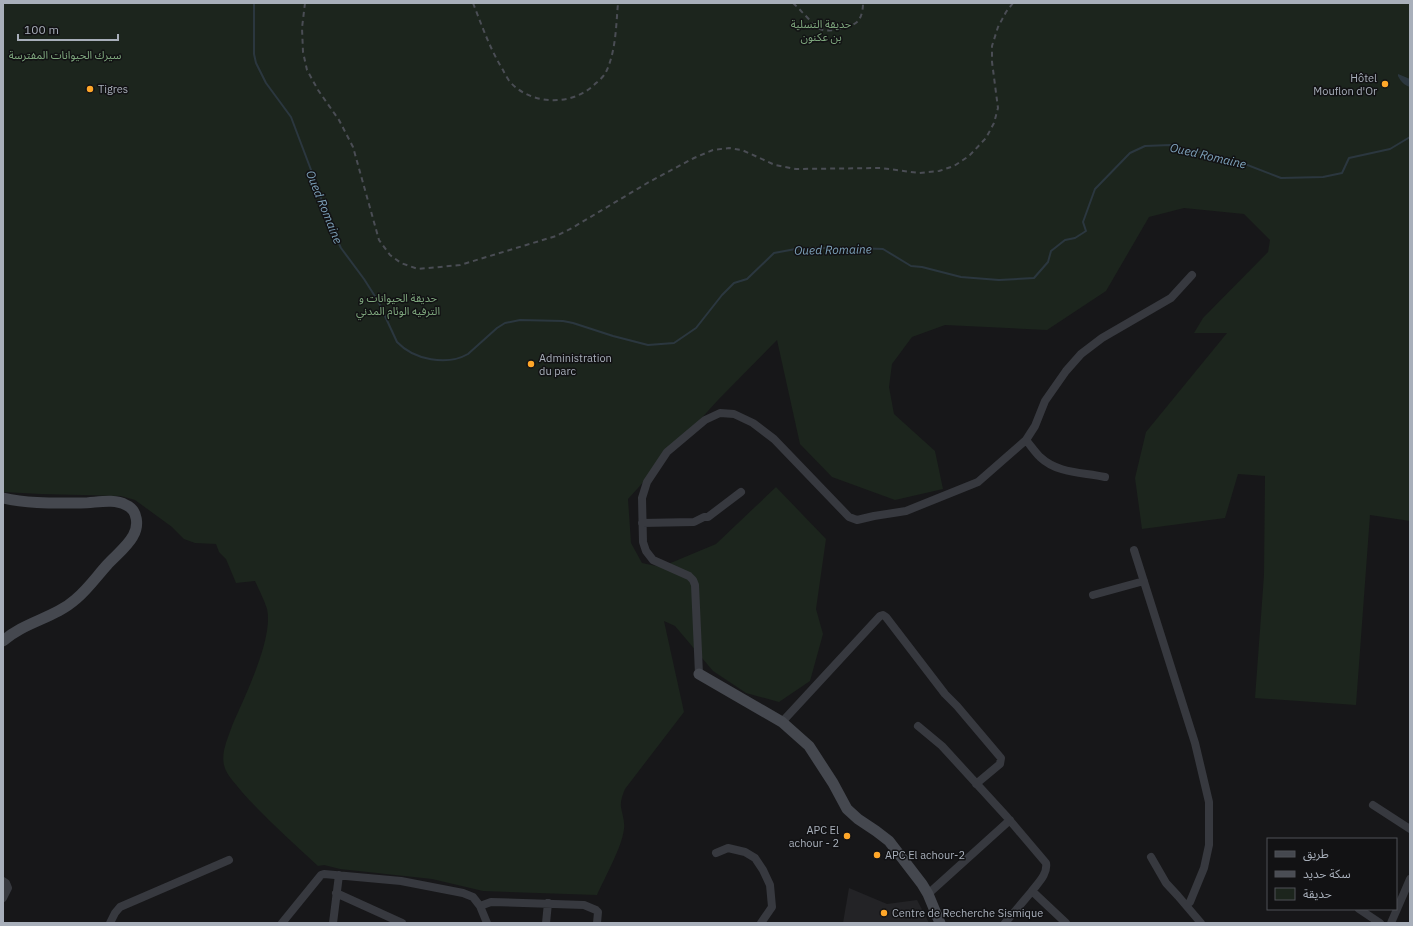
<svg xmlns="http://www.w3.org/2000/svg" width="1413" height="926" font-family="'IBM Plex Sans','Noto Sans Arabic',sans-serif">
	<rect width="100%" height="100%" fill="#171719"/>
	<path fill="#232326" d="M849,888L887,904L917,900L929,923H843Z"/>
	<path fill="#1c251d" d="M3,3H1410V521L1370,515L1356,705L1255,698L1264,575L1265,476L1238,474L1225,518L1142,529L1135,478L1146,432L1227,333H1194L1203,318L1268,252L1270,240L1244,214L1184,208L1149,217L1106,291L1047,330L945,325L912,337L892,364L889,387L894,414L935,451L943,489L895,500L832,477L800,444L777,340L718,400L628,499L631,543L642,563L661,567L716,544L776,487L826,539L816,609L823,634L810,681L779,702L746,693L713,671L675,626L664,621L684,712L625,789C623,794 620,801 621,807C622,814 625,821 624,829C622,847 605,877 597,895L483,891L432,879L340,869L324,865L318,866C292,842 266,819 242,792C236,784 226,775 224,765C221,752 228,738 232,726C244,698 274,638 267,609C264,599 259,590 255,581L236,583L226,559L219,552L216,544L195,543L184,539L172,527L135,500L121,496L41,494L3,492Z"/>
	<path fill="#2b373f" d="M1398,74L1410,79V87C1404,85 1401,82 1398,76Z"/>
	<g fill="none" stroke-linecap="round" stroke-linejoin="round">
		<path stroke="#2b373f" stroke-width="2" d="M254,3V54L256,63L266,83L291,117L319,191L326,217L341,248L364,279L378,301L397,342C414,360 447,366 468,354L497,328L505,323L520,320L563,321L573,323L613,336L648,345L674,343L696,328L722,295L734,283L747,279L774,253L801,248H855L883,249L911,266L922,267L961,277L999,280L1034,278L1048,262L1051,251L1065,240L1075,238L1086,231L1083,222L1095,189L1130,153L1145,146L1170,145L1237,161L1281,178L1323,177L1342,173L1349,158L1390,149L1410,137"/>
		<path stroke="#37393f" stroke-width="8" d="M1026,440C1031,446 1035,452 1040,457C1058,474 1083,472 1105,477
			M642,523L694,522L704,517H708L741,492
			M1134,550L1195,743L1209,802V845L1204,868L1190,902L1186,905
			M1093,595L1144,581
			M699,674L695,585L693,580L689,576L653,560L646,551L643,542L642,498L647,482L667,452L705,420L720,413L734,414L753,423L774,439L849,517L857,520L874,516L906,511L978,482L1026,440L1035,426L1045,401L1066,371L1081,354L1102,338L1171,298L1192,275
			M782,722L880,616L883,615L886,617L945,694L957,706L1001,758L1000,764L976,784
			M918,726L942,746L1007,817L1046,863C1048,874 1038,883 1032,891
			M1373,805L1410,829
			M716,853L728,848L745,852L755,858L763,870L770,885L772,907L761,923
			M1151,857L1166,883L1178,896L1201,923
			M3,881L6,883L8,888L3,898
			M336,893L402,923
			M928,894L1010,820
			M480,906L491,902L584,905L596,910L598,912L597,923
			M1359,909L1380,923
			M110,923L115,913L120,907L229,860
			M282,923L321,875L324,874L401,881L463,893L473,897L480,906L487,923
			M333,923L339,875
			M546,923L548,903
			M1005,923L1032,891L1066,923
			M1391,923L1410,879"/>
		<path stroke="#45484f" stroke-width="11" d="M3,498C29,504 55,503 81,503C96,503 113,498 126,505C138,510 139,526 133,536C127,547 115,556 107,565C97,576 88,589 76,599C55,618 24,622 3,641
			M699,674L782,722L809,746L833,783L847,809L858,819L876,831L889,841L922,884L928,894L940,923"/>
		<path stroke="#4a4d54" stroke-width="2" stroke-dasharray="5 4" stroke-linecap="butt" d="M305,3L302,28L303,52L307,70L318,90L339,120L353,147L379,240L390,255L401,263L418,269L460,265L556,236L572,228L649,182L694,158L713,150L729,148L742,150L775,165L796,169L881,168L919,173L939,171L954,166L969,156L986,138L994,123L998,108L992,62V46L998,27L1006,12L1013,3
			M473,3C482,26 490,49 503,70C505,74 508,80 511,83C533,106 574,106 596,83C600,80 604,76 606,72C616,51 616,26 618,3
			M793,3C800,9 813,25 820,29C829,33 852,28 858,21C862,16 863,9 863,3"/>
	</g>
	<g fill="#ffa729" stroke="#121214" stroke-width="1.5">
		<circle cx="1385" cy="84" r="4"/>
		<circle cx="90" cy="89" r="4"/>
		<circle cx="531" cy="364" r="4"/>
		<circle cx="847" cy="836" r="4"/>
		<circle cx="877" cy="855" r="4"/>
		<circle cx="884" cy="913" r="4"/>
	</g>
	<g text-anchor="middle" stroke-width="3" stroke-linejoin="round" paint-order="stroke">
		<g font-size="11" fill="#7ea77d" stroke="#121214">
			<text x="821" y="28">حديقة التسلية<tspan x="821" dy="13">بن عكنون</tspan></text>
			<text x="65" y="59">سيرك الحيوانات المفترسة</text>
			<text x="398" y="302">حديقة الحيوانات و<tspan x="398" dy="13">الترفيه الوئام المدني</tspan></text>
		</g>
		<g font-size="11" fill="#a8afba" stroke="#121214" text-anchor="start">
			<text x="1377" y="82" text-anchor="end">Hôtel<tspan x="1377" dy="13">Mouflon d'Or</tspan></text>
			<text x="98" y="93">Tigres</text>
			<text x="539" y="362">Administration<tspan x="539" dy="13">du parc</tspan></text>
			<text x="839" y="834" text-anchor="end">APC El<tspan x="839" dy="13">achour - 2</tspan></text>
			<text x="885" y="859">APC El achour-2</text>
			<text x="892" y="917">Centre de Recherche Sismique</text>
		</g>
		<g font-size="12" font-style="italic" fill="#7ca0b8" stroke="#121214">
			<text transform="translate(1208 156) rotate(13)" y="4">Oued Romaine</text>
			<text transform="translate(324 207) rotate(68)" y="4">Oued Romaine</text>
			<text transform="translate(833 250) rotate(-1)" y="4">Oued Romaine</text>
		</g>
	</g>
	<rect width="1413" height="926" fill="none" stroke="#a8afba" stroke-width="8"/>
	<rect x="1267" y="838" width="130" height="72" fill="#121214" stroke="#4e5156"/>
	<rect x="1275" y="851" width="20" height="6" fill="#45484f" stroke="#4e5156"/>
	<text x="1303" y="858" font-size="12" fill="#a8afba">طريق</text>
	<rect x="1275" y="871" width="20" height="6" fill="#4a4d54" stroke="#4e5156"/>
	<text x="1303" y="878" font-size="12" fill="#a8afba">سكة حديد</text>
	<rect x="1275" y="888" width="20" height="12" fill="#1c251d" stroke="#4e5156"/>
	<text x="1303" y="898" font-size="12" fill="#a8afba">حديقة</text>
	<path d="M18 34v6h100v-6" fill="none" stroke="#a8afba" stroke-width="2"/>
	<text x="24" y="34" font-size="12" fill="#a8afba" stroke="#121214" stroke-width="3" paint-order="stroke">100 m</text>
</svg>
